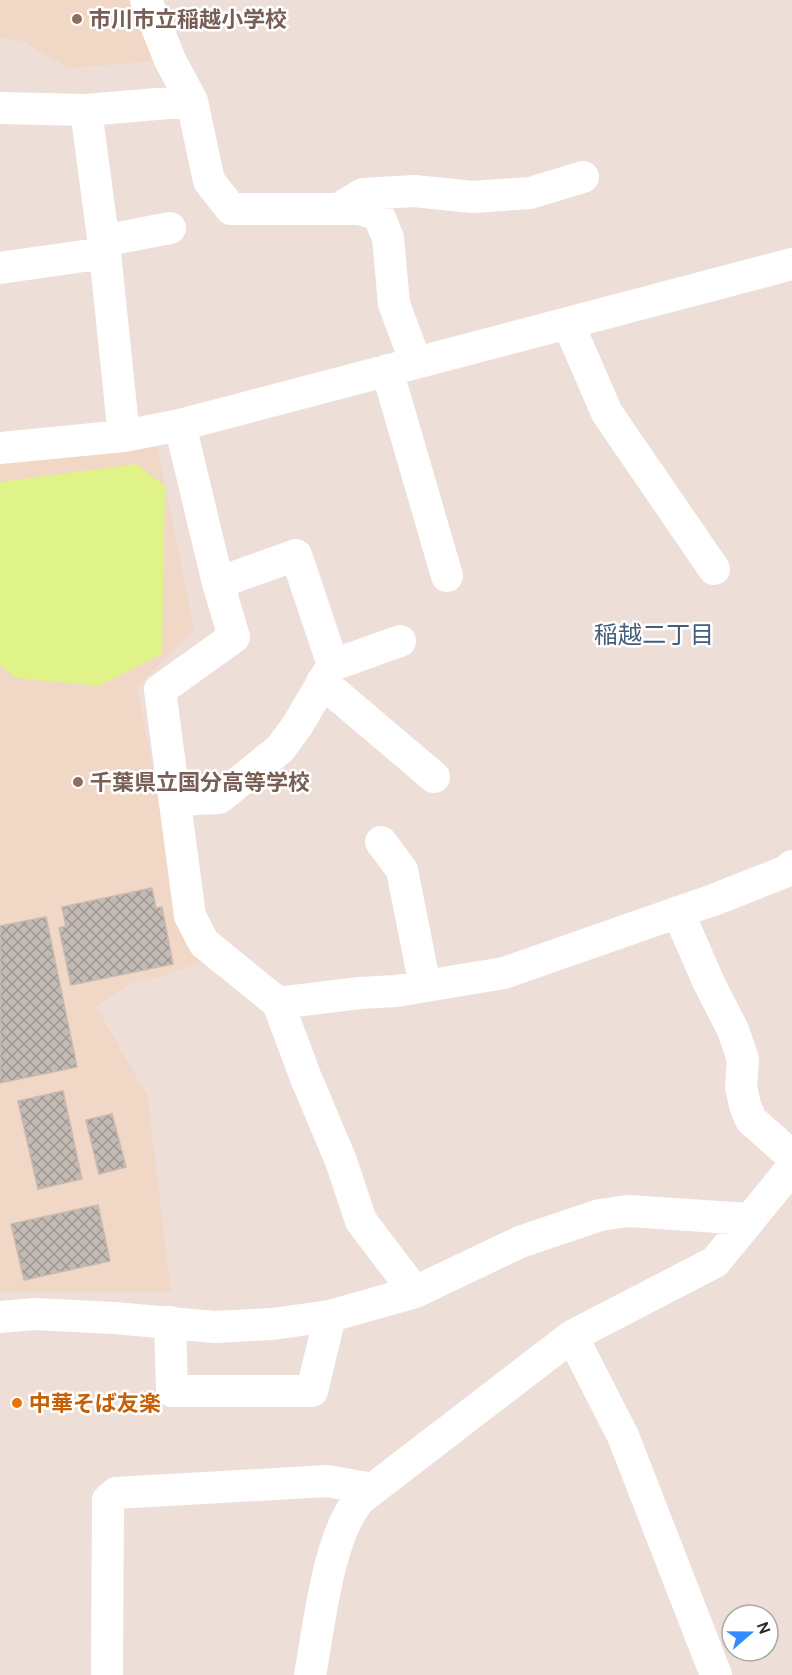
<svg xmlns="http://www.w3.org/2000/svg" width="792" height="1675" font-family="Cabin,'Noto Sans JP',sans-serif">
	<defs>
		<pattern id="building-cross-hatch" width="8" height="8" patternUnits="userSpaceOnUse" patternTransform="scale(1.5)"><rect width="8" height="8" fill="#c3bab4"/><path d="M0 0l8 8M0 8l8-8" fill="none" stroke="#9e9792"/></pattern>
	</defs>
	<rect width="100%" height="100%" fill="#edded8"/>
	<path fill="#f1d7c5" d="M0,0H146L170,60L69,68L22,41L0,38Z
		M86,447H157L194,628L137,687L174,878L214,958L165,975L131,983L96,1007L147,1095L171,1292L13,1291L0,1293V459Z"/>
	<path fill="#e0f388" d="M136,464L165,486L162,654L98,686L17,678L0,665V482Z"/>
	<path fill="url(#building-cross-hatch)" stroke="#c8bab2" stroke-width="1.5" d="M152,888L156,908L162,907L173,964L71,985L59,928L66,926L62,907Z
		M46,917L77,1067L0,1083V926Z
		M63,1091L82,1179L38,1189L18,1101Z
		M112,1114L126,1167L99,1174L86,1120Z
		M98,1205L110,1261L24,1280L11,1224Z"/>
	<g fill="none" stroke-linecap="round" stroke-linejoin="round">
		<path stroke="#fff" stroke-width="32" d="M146,0L170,60L192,101L209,181L231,209H359L378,214L388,238L394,304L416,363
			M0,108L86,110L105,253L124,436
			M86,110L192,101
			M345,205L363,194L414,191L473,197L530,193L583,177
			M103,241L170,228
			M0,268L105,253
			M568,323L607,413L714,569
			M387,370L447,576
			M180,425L218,583L234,637L160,690L190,916L204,943L278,1003L306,1078L341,1161L361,1221L415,1292
			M0,448L124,436L180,425L792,264
			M333,665L400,641
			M322,682L434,777
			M175,800L219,798L280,749L297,726L333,665L296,555L218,583
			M381,842L402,870L425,986
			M678,912L709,983L733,1030L743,1059L741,1087L745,1105L751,1120L792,1156
			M278,1003L360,993L396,991L504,973L716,899L787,871L792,866
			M0,1317L35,1314L114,1318L215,1327L272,1324L330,1316L415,1292L520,1242L600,1215L628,1211L749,1219
			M170,1322L172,1391H312L330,1316
			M572,1336L623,1436L716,1675
			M107,1675L108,1500L116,1493L327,1481L373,1489
			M310,1675C319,1627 328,1535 360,1499L572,1336L715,1262L792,1168"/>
	</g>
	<g fill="#8d6e63" stroke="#fff" stroke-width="2">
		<circle cx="77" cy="19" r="6"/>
		<circle cx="78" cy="782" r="6"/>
	</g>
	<circle fill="#e8710a" stroke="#fff" stroke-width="2" cx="17" cy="1403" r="6"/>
	<g text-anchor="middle" stroke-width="5" stroke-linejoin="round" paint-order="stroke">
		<g font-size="22" font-weight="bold" fill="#785e54" stroke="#fff" text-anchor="start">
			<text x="89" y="27">市川市立稲越小学校</text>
			<text x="90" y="790">千葉県立国分高等学校</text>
		</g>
		<g font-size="22" font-weight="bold" fill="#c56008" stroke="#fff" text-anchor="start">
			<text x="29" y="1411">中華そば友楽</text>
		</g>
		<g font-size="24" fill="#445d7d" stroke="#fff">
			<text x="654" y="643">稲越二丁目</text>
		</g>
	</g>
	<g transform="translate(750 1633) rotate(70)"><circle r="28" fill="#ffffff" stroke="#a9a9a9" stroke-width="1.5"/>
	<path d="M0-4.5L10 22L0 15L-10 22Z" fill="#328cff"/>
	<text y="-9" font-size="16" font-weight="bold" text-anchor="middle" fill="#282828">N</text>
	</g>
</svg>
